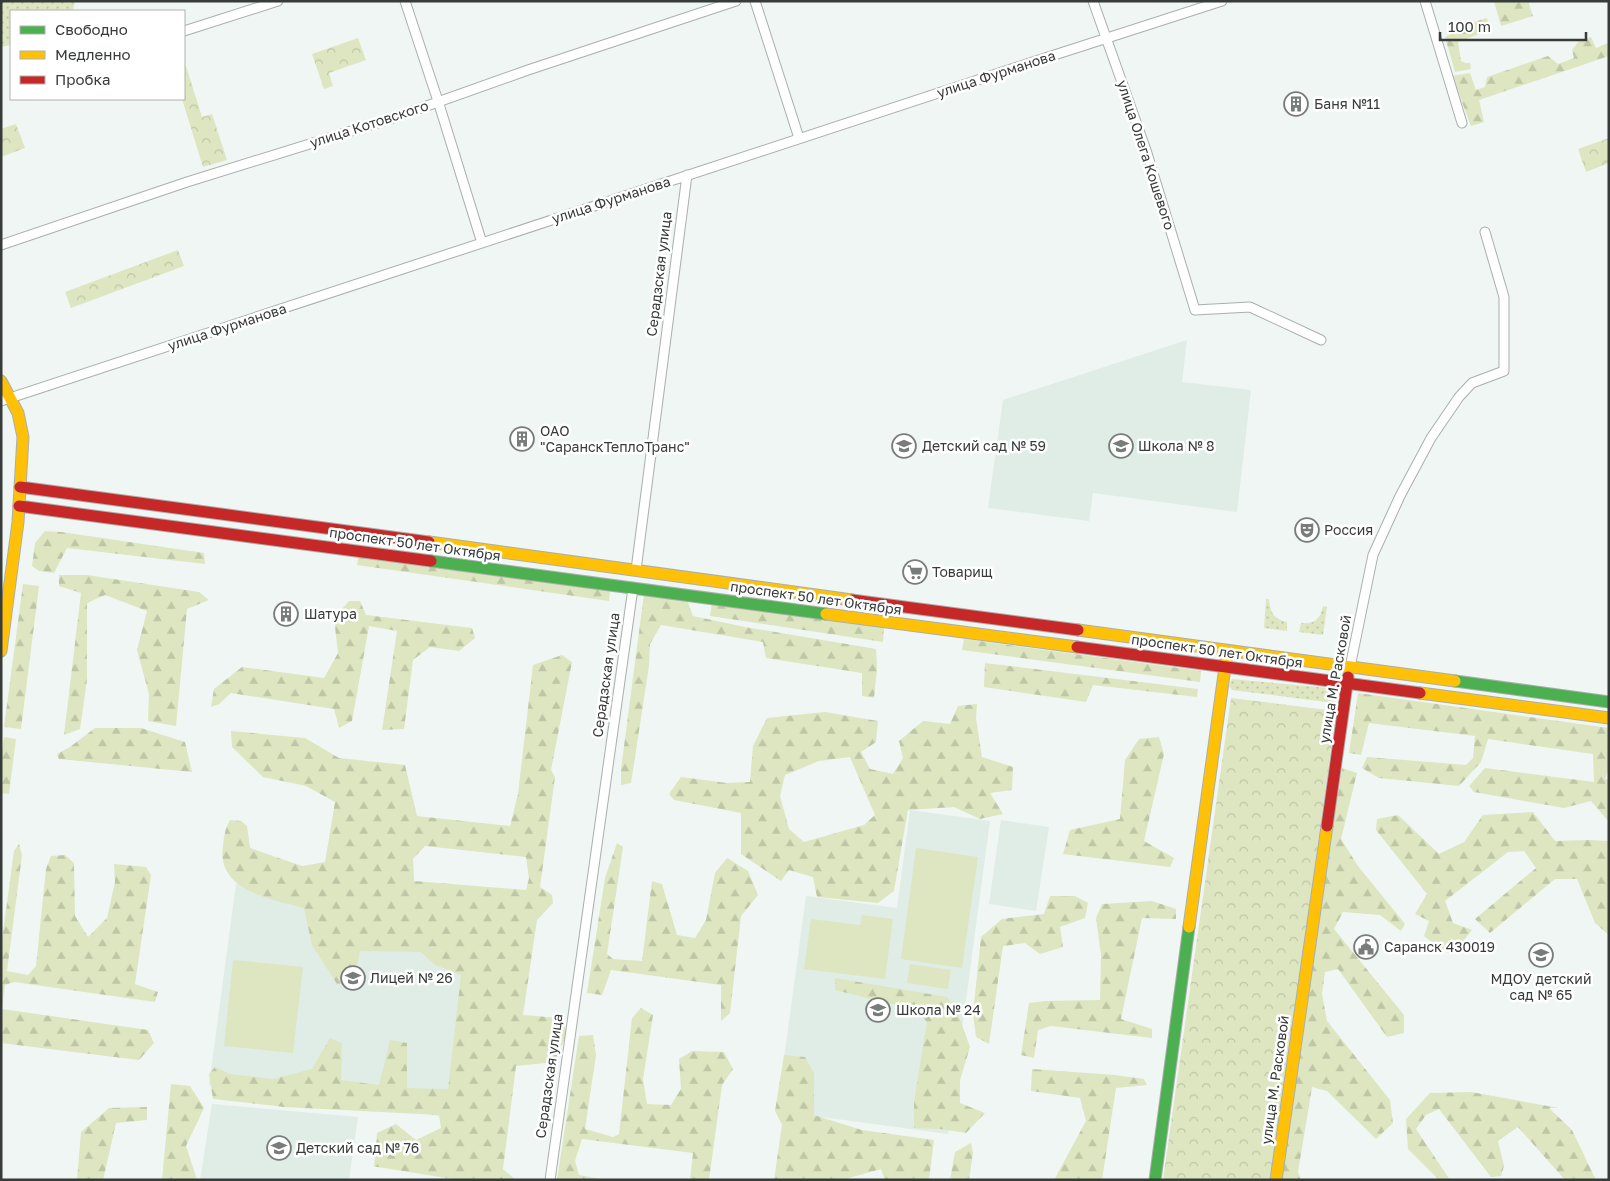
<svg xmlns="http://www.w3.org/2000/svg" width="1610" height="1181" font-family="'Golos Text',sans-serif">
	<defs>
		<pattern id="grass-dots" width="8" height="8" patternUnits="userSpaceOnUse" patternTransform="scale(1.25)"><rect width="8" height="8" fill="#dde6c0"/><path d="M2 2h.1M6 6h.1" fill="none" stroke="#bec6a6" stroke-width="1.8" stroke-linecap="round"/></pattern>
		<pattern id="forest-firs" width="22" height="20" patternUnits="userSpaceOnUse" patternTransform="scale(1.25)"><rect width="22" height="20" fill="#dde6c0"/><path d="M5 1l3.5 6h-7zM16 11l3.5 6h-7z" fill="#bec6a6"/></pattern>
		<pattern id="park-crowns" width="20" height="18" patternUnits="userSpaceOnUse" patternTransform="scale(1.25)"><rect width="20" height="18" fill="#dde6c0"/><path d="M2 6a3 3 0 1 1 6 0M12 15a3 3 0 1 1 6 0" fill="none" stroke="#bec6a6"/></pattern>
	</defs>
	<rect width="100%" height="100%" fill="#f0f6f3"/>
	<path fill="#dfede6" d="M1187,340L1182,382L1251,390L1237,512L1093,493L1089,521L988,508L1003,400Z
		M910,810L990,821L948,1134L777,1111L806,896L897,908Z
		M1001,820L1049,827L1036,911L989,904Z
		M236,884L490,918L462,1119L209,1085Z
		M212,1104L358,1117L349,1180H200Z"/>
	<path fill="url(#grass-dots)" d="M1,1H75L73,11H11V45L1,47Z
		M1266,599H1269C1270,613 1274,619 1287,622V631L1264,628Z
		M1323,606L1327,607L1323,635L1299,632L1301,623C1315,624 1320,620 1323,606Z
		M1232,679L1328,688C1334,692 1336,696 1334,703L1232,690L1229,686Z"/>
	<path fill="url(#forest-firs)" fill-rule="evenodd" d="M1494,1H1528L1533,16L1501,26Z
		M1487,18L1490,30L1458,42L1461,61L1466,63H1470L1471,69L1455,72L1445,37L1480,20Z
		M1591,37L1596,48L1608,43L1609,41V56L1479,100L1484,122L1471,126L1452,76L1470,73L1476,90L1485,87L1487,77L1548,56L1558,64L1574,58L1572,50L1579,41Z
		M45,531L61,532L204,553L205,564L67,548L54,573L39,571L32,566L35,543Z
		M359,555L610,591L609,601L357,565Z
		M59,575H87L199,592L209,600L187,609L176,726L148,721L149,694L137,650L147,611L105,595L87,603V680L80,729L64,735L81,593L59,586Z
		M23,584L39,586L21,729L4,727Z
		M644,594L687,600L693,616L745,627L876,649L877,669L874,698L862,696V673L766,658L763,642L661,625L650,644L649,666L631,783L621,785V769Z
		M349,601H360L366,615L472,628L475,638L459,651L430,647L413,660L404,729L382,730L397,631L369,626L352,721L339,728L334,709L231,693L219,704L211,707L214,689L242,667L324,678L338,653L334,618Z
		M712,602L884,627L883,642L710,616Z
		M964,639L1201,671L1200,682L962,650Z
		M562,655L572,662L551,770L555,777L540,887L552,895L553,903L537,920L523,1015L559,1018L568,1032L554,1062L516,1066L503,1169L516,1180H458L378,1167H374L377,1133L396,1124L416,1140L441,1128L439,1115L284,1107L213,1099L209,1074L215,1067L230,1074L273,1079L312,1069L330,1038L342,1043L341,1080L379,1085L390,1040L407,1043V1088L448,1089L461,975L435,965L421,952L360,951L354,982L337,984L312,945L304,908C272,899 216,891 223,846C224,836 225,829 230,820L241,821L247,826L250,848L302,866L325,862L335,802L306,786L263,777L232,747L231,731L305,738L339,758L405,765L417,816L510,826L518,794L533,665ZM425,846L526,857L529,878L526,890L414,881L413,859Z
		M985,663L1198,689L1197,697L1093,685L1086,702L984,687Z
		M1358,693L1609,728V767L1605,779L1609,780V822L1591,801L1564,808L1474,792L1469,786L1485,768L1594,782L1593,754L1488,739L1481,762L1459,786L1379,778L1362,768L1367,757L1466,765L1473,758L1475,736L1369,723L1361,755L1349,753Z
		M977,704L976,718L982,757L1013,767L1012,790L990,793L1003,814L980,819L954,807L908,810L894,891L878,903L817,897L813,877L789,870L781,881L741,854V813L674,800L669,794L681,777L727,783L750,782L753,746L767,718L825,712L878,721L876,742L861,752L870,769L893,774L903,758L899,741L923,721L950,724L958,706ZM850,757L875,815L864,825L804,842L789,829L780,796L785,775L819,761Z
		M95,728H141L185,742L192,772L59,759L57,754L70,747Z
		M4,737L16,739L9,794L1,793V756Z
		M1159,737L1164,754L1144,841L1174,858L1170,867L1063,854L1070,830L1120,819L1125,760L1139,739Z
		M1342,768L1357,773L1341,839L1358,866L1405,924L1401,931L1380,915L1343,912L1334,929L1404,1015V1033L1387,1037L1338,969L1325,972L1322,994L1327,1021L1390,1100L1393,1123L1376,1139L1327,1091L1312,1087L1298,1172L1301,1180H1281Z
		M1533,812L1555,841L1591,840L1609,841V935L1595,923L1577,879H1555L1490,933L1475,919L1536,868L1524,851L1508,852L1445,901L1453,923L1472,930L1452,955L1438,947L1424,936L1429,921L1415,914L1427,894L1376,830L1377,819L1398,815L1439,854L1464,842L1483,815Z
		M617,843L623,847L607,954L613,959L642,961L652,881L662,884L677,935L695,938L706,920L715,873L727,858L748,871L758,895L741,916L730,1013L721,1021V985L611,970L602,995L587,993L605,878Z
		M19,844L22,855L7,971L28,975L36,966L46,869L51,856L65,855L74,863L75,916L88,937L107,918L115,882L114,864L146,867L151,875L135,984L158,992L155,1002L14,982L5,985L2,1009L148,1030L154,1043L139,1060L1,1043V947L14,851Z
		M1050,896H1075L1088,903L1085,918L1060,927L1063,947L1040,954L1025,943L1003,946L989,1044L976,1037L973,1014L981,937L1002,919L1044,914Z
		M1152,901L1176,909V919L1142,918L1121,1019L1152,1029V1038L1051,1026L1038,1030L1034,1058L1021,1055L1029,1003L1045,1001L1100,1000L1101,955L1096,918L1102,904Z
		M835,978L947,997L957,1011L970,1047L960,1080V1103L985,1113L966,1133L940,1129L914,1128V1101L927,1022L916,1010L835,990Z
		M641,1008L653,1015L643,1079L647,1104L671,1105L681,1089L679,1059L692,1051L724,1052L733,1069L722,1085L709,1180H690L693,1153L582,1139L575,1161L579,1175L606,1180H557L579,1036L593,1035L596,1055L585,1129L613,1137L619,1134L632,1018Z
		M784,1055L805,1057L814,1073V1115L862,1130L934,1140L929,1180H885L881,1169L842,1180H774L782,1125L775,1111Z
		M1032,1069L1115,1075L1144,1079L1147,1085L1116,1088L1102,1180H1054L1086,1121L1080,1098L1031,1091Z
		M171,1084L190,1086L204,1108L186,1146L197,1180H162Z
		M1471,1092L1559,1108H1549L1572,1130L1595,1178L1594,1180H1565L1518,1127L1498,1141L1504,1166L1501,1176L1491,1177L1439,1109L1426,1115L1416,1129L1450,1180H1439L1408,1149L1406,1119L1430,1093Z
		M147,1107V1120L116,1123L103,1180H77L81,1132L109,1108Z
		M971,1143L973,1153L969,1180H950L955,1152Z"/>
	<path fill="url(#park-crowns)" d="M358,38L366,60L329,73L333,86L324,89L312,54Z
		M186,66L202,117L212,114L227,160L203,167L182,99H184V67Z
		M16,124L25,148L1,157V129Z
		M1609,138V163L1586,172L1578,149Z
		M178,250L184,266L71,308L65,292Z
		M1231,698L1336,711L1272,1180H1163Z"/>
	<path fill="#dde6c0" d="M916,848L978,857L962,968L901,959Z
		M862,915L893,919L885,979L804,969L811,919L860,925Z
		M233,960L303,967L293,1053L224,1046Z
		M910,964L951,970L948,989L907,983Z"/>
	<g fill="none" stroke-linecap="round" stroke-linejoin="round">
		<g stroke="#aaafad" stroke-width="11">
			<path id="street" d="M405,1L438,101L482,243
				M755,1L799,138
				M1093,1L1146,150L1195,310L1250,307L1321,340
				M1425,1L1462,123
				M184,31L278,1
				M1,245L187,182L390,119L528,70L736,1
				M1,401C409,270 814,131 1222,1
				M636,570L687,175
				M1350,667L1373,555L1400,496L1431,438L1459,397L1472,383L1504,371V297L1485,232
				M550,1180L633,588"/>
		</g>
		<g stroke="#aaafad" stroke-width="13">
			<path id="fast" d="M431,561L826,614
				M1455,681L1609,702
				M1155,1180L1189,927"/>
		</g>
		<g stroke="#aaafad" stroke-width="13">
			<path id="slow" d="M1,381L18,413L23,437L18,522L1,651
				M429,542L852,600
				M826,614L1077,647
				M1078,630L1455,681
				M1420,693L1609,718
				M1189,927L1226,660
				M1276,1180L1327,826"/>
		</g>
		<g stroke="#aaafad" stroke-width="13">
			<path id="jam" d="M20,487L429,542
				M19,506L431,561
				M852,600L1078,630
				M1077,647L1420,693
				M1327,826L1348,677"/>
		</g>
		<use href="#street" stroke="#fdfefd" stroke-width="9"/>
		<use href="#fast" stroke="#4caf50" stroke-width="11"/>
		<use href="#slow" stroke="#ffc107" stroke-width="11"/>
		<use href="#jam" stroke="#c62828" stroke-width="11"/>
	</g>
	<defs>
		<g id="building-ring" transform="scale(1.25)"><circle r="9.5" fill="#fff" stroke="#787c7a" stroke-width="1.5"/><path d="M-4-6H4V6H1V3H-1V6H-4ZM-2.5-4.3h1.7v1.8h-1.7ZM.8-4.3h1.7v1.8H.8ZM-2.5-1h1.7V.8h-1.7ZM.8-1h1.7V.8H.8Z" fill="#787c7a"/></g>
		<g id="school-ring" transform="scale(1.25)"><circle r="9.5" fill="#fff" stroke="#787c7a" stroke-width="1.5"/><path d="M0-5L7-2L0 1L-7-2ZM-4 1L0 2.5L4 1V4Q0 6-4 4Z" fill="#787c7a"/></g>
		<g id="theatre-ring" transform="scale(1.25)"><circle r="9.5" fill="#fff" stroke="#787c7a" stroke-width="1.5"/><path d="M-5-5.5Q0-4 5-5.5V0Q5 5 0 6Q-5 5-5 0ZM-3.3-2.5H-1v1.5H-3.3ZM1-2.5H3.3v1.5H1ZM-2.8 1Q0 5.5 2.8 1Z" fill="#787c7a"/></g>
		<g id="supermarket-ring" transform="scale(1.25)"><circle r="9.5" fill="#fff" stroke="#787c7a" stroke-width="1.5"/><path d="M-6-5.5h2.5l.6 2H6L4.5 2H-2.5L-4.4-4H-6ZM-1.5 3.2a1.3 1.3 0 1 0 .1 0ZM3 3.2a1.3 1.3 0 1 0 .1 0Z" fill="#787c7a"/></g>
		<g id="civic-ring" transform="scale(1.25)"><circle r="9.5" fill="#fff" stroke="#787c7a" stroke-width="1.5"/><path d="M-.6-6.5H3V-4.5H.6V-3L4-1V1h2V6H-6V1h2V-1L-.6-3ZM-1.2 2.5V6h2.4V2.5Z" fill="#787c7a"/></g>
	</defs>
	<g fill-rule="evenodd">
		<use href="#building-ring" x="1296" y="104"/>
		<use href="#building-ring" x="522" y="439"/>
		<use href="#school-ring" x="904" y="446"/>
		<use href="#school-ring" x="1121" y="446"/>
		<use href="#theatre-ring" x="1307" y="530"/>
		<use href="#supermarket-ring" x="915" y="572"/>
		<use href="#building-ring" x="286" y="614"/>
		<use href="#civic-ring" x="1366" y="947"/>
		<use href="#school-ring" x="1541" y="955"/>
		<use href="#school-ring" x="353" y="978"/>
		<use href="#school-ring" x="878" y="1010"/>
		<use href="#school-ring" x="279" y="1148"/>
	</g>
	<g text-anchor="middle" stroke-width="5" stroke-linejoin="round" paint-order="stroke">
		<g font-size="14" fill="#373b39" stroke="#fff">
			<text transform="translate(996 74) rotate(-18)" y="5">улица Фурманова</text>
			<text transform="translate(369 124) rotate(-18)" y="5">улица Котовского</text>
			<text transform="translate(1146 155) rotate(72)" y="5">улица Олега Кошевого</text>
			<text transform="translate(611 200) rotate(-18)" y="5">улица Фурманова</text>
			<text transform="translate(659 274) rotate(-83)" y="5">Серадзская улица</text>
			<text transform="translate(227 327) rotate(-18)" y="5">улица Фурманова</text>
			<text transform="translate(415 544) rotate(8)" y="5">проспект 50 лет Октября</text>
			<text transform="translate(816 598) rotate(8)" y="5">проспект 50 лет Октября</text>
			<text transform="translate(1217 651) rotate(8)" y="5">проспект 50 лет Октября</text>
			<text transform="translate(606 675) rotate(-82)" y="5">Серадзская улица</text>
			<text transform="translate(1335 679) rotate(-80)" y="5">улица М. Расковой</text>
			<text transform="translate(549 1076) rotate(-82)" y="5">Серадзская улица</text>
			<text transform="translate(1275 1080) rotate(-82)" y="5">улица М. Расковой</text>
		</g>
		<g font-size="14" fill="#373b39" stroke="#fff" text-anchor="start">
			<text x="1314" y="109">Баня №11</text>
			<text x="540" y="436">ОАО<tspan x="540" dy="16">"СаранскТеплоТранс"</tspan></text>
			<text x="922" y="451">Детский сад № 59</text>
			<text x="1138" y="451">Школа № 8</text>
			<text x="1324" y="535">Россия</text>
			<text x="932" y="577">Товарищ</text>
			<text x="304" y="619">Шатура</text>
			<text x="1384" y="952">Саранск 430019</text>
			<text x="370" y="983">Лицей № 26</text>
			<text x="1541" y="984" text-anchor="middle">МДОУ детский<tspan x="1541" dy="16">сад № 65</tspan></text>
			<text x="896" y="1015">Школа № 24</text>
			<text x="296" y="1153">Детский сад № 76</text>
		</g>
	</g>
	<rect width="1610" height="1181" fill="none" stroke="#373b39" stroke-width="5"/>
	<rect x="10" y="10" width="175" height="90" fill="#ffffff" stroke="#afb1b0"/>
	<rect x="20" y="26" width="25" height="8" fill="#4caf50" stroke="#afb1b0"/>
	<text x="55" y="35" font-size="15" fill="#373b39">Свободно</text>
	<rect x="20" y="51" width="25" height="8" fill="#ffc107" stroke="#afb1b0"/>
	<text x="55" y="60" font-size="15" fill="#373b39">Медленно</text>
	<rect x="20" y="76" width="25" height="8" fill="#c62828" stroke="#afb1b0"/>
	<text x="55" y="85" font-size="15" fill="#373b39">Пробка</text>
	<path d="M1440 32v8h146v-8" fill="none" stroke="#373b39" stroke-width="2.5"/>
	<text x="1448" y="32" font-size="15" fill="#373b39" stroke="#ffffff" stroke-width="4" paint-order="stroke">100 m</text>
</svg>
